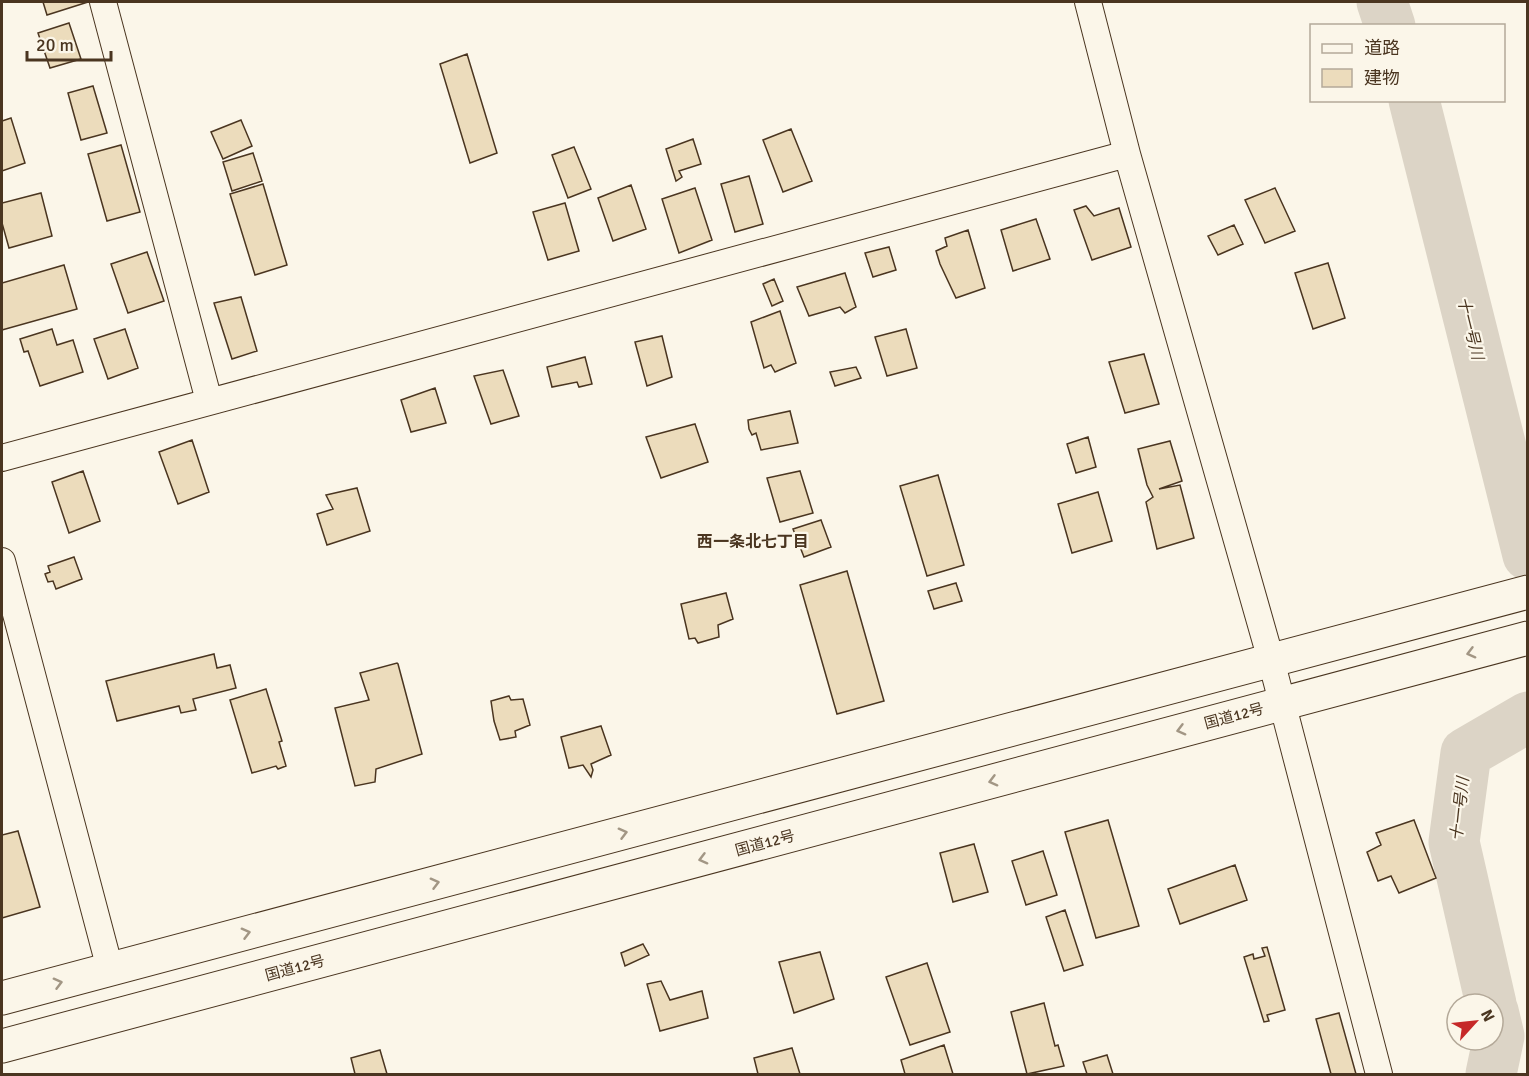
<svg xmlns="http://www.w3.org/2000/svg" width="1529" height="1076" font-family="Signika,'Noto Sans JP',sans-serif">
	<rect width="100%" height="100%" fill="#fbf6e9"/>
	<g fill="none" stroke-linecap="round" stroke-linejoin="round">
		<path stroke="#dcd4c6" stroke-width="51" d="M1382,2L1390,26
			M1414,100L1528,555
			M1491,1004L1454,842L1466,753L1528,717
			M1491,1074L1499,1036L1493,1011"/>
	</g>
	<path fill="#ecdcbc" stroke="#4a3520" stroke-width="1.5" d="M43,2H88L47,15Z
		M69,23L81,59L50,68L38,33Z
		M467,54L497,153L470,163L440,64Z
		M93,86L107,133L81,140L68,93Z
		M11,118L25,163L2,171V121Z
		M241,120L252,146L223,159L211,132Z
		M791,129L812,181L783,192L763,140Z
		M693,139L701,164L679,171L682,177L676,181L666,149Z
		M121,145L140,212L107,221L88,154Z
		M574,147L591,189L568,198L552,155Z
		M253,153L262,181L232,191L223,162Z
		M749,176L763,224L735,232L721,184Z
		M263,184L287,265L255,275L230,194Z
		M631,185L646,229L613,241L598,198Z
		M695,188L712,240L679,253L662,199Z
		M1275,188L1295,231L1265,243L1245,200Z
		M41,193L52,236L9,248L2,223V203Z
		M565,203L579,251L548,260L533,212Z
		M1086,206L1094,216L1119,208L1131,247L1092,260L1074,210Z
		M1036,219L1050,259L1013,271L1001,230Z
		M1234,225L1243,244L1218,255L1208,236Z
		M968,230L985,288L956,298L940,264L936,251L947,246L945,238Z
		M889,247L896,270L873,277L865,253Z
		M147,252L164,301L128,313L111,264Z
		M1328,263L1345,318L1313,329L1295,273Z
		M64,265L77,309L2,330V283Z
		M845,273L856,307L845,313L840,307L809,316L797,287Z
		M774,279L783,301L772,306L763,284Z
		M241,297L257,351L232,359L214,303Z
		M780,311L796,363L775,372L771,365L764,368L751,322Z
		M52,329L57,345L73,340L83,372L40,386L28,351L24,352L20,339Z
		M125,329L138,368L108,379L94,339Z
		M906,329L917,368L887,376L875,337Z
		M662,336L672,377L647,386L635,342Z
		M1144,354L1159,404L1125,413L1109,362Z
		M585,357L592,384L579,387L577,382L552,387L547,367Z
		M856,367L861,378L835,386L830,372Z
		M503,370L519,416L491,424L474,376Z
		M435,388L446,423L411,432L401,400Z
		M790,411L798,443L761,450L756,433L752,435L749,429L748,420Z
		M695,424L708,462L661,478L646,437Z
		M1088,437L1096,467L1076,473L1067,444Z
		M192,440L209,492L178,504L159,452Z
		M1170,441L1182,481L1159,489L1180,485L1194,538L1157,549L1146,502L1153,497L1147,485L1138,449Z
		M83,471L100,521L69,533L52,482Z
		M800,471L813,513L780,522L767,478Z
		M938,475L964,565L927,576L900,486Z
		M357,488L370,531L327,545L317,514L333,509L326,495Z
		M1098,492L1112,541L1072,553L1058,504Z
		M821,520L831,547L804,557L793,529Z
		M74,557L82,579L56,589L53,581L48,582L45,574L50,572L48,566Z
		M847,571L884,701L837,714L800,585Z
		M956,583L962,601L934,609L928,591Z
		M726,593L733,619L718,625L719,637L698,643L695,638L689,639L681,604Z
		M214,654L217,668L230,665L236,688L193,699L196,710L181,713L179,706L117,721L106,681Z
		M397,663L398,664L422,754L376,769L375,782L355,786L335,708L369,700L360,673Z
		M266,689L282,741L279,742L286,766L278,769L276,766L252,773L230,700Z
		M509,696L511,700L523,699L530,725L515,731L516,737L500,740L494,721L491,701Z
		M601,726L611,755L591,764L593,770L591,777L583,765L569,768L561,737Z
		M1108,820L1139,926L1096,938L1065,832Z
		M1414,820L1436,878L1399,893L1391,876L1378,881L1367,852L1381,845L1376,833Z
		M18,831L40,907L2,918V835Z
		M974,844L988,892L953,902L940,853Z
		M1043,851L1057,895L1026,905L1012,861Z
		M1235,865L1247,900L1180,924L1168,889Z
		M1065,910L1083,965L1064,971L1046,917Z
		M643,944L649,955L625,966L621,953Z
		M1267,947L1285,1010L1267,1015L1269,1021L1264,1022L1244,957L1253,954L1254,959L1265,956L1262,948Z
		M820,952L834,999L794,1013L779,962Z
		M927,963L950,1032L910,1045L886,977Z
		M661,981L670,1000L702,991L708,1018L660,1031L647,984Z
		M1044,1003L1055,1046L1058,1045L1064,1066L1027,1074L1011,1012Z
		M1339,1013L1356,1074H1331L1316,1019Z
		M944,1045L953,1074H905L901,1060Z
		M792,1048L800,1074H758L754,1058Z
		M380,1050L387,1074H355L351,1058Z
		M1107,1055L1113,1074H1087L1083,1062Z"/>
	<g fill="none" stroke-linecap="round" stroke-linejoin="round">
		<g stroke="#4a3520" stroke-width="28">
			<path id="minor" d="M103,2L209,401
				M1088,2L1127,154L1271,660L1379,1074
				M2,458L1127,154
				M2,561L110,969"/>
		</g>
		<g stroke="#4a3520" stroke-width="35">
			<path id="trunk" d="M2,998L1528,592
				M2,1046L1528,638"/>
		</g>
		<use href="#minor" stroke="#fbf6e9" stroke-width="26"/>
		<use href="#trunk" stroke="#fbf6e9" stroke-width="33"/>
	</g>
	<defs><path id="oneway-chevron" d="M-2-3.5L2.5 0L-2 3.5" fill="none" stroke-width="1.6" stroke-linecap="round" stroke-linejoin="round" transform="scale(1.5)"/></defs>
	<g stroke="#a29684">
		<use href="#oneway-chevron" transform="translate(1471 653) rotate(165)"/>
		<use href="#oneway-chevron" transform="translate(1181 730) rotate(165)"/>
		<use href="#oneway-chevron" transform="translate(993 781) rotate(165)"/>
		<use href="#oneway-chevron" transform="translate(623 833) rotate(-15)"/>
		<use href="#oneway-chevron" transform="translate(703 859) rotate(165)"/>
		<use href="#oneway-chevron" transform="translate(435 883) rotate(-15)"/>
		<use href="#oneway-chevron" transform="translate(246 933) rotate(-15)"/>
		<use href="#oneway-chevron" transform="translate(58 983) rotate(-15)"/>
	</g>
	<g text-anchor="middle" stroke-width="4.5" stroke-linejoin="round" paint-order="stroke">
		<g font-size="15" fill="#4a3520" stroke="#fbf6e9">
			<text transform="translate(1234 716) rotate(-15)" y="5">国道12号</text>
			<text transform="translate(765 843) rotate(-15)" y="5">国道12号</text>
			<text transform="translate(295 968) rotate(-15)" y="5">国道12号</text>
		</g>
		<g font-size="16" font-style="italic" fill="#4a3520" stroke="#fbf6e9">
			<text transform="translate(1471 328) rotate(76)" y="6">十一号川</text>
			<text transform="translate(1459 809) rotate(-84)" y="6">十一号川</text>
		</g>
		<g font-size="16" font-weight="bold" fill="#4a3520" stroke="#fbf6e9">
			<text x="753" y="547">西一条北七丁目</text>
		</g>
	</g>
	<rect width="1529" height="1076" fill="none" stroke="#4a3520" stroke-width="6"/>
	<rect x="1310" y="24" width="195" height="78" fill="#fbf6e9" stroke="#b4a999" stroke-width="1.5"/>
	<rect x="1322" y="44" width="30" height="9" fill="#fbf6e9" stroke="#b4a999" stroke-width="1.5"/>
	<text x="1364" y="54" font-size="18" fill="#4a3520">道路</text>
	<rect x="1322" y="69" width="30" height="18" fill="#ecdcbc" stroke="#b4a999" stroke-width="1.5"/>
	<text x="1364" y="84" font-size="18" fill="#4a3520">建物</text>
	<g transform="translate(1475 1022) rotate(63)"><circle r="28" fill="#fbf6e9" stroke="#b4a999" stroke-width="1.5"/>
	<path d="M0-4.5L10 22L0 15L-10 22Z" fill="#c62828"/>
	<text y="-9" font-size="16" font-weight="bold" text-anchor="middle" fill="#4a3520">N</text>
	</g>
	<path d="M27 51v9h84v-9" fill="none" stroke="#4a3520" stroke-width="3"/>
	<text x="36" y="51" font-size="18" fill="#4a3520" stroke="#fbf6e9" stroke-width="4.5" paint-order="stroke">20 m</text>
</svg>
